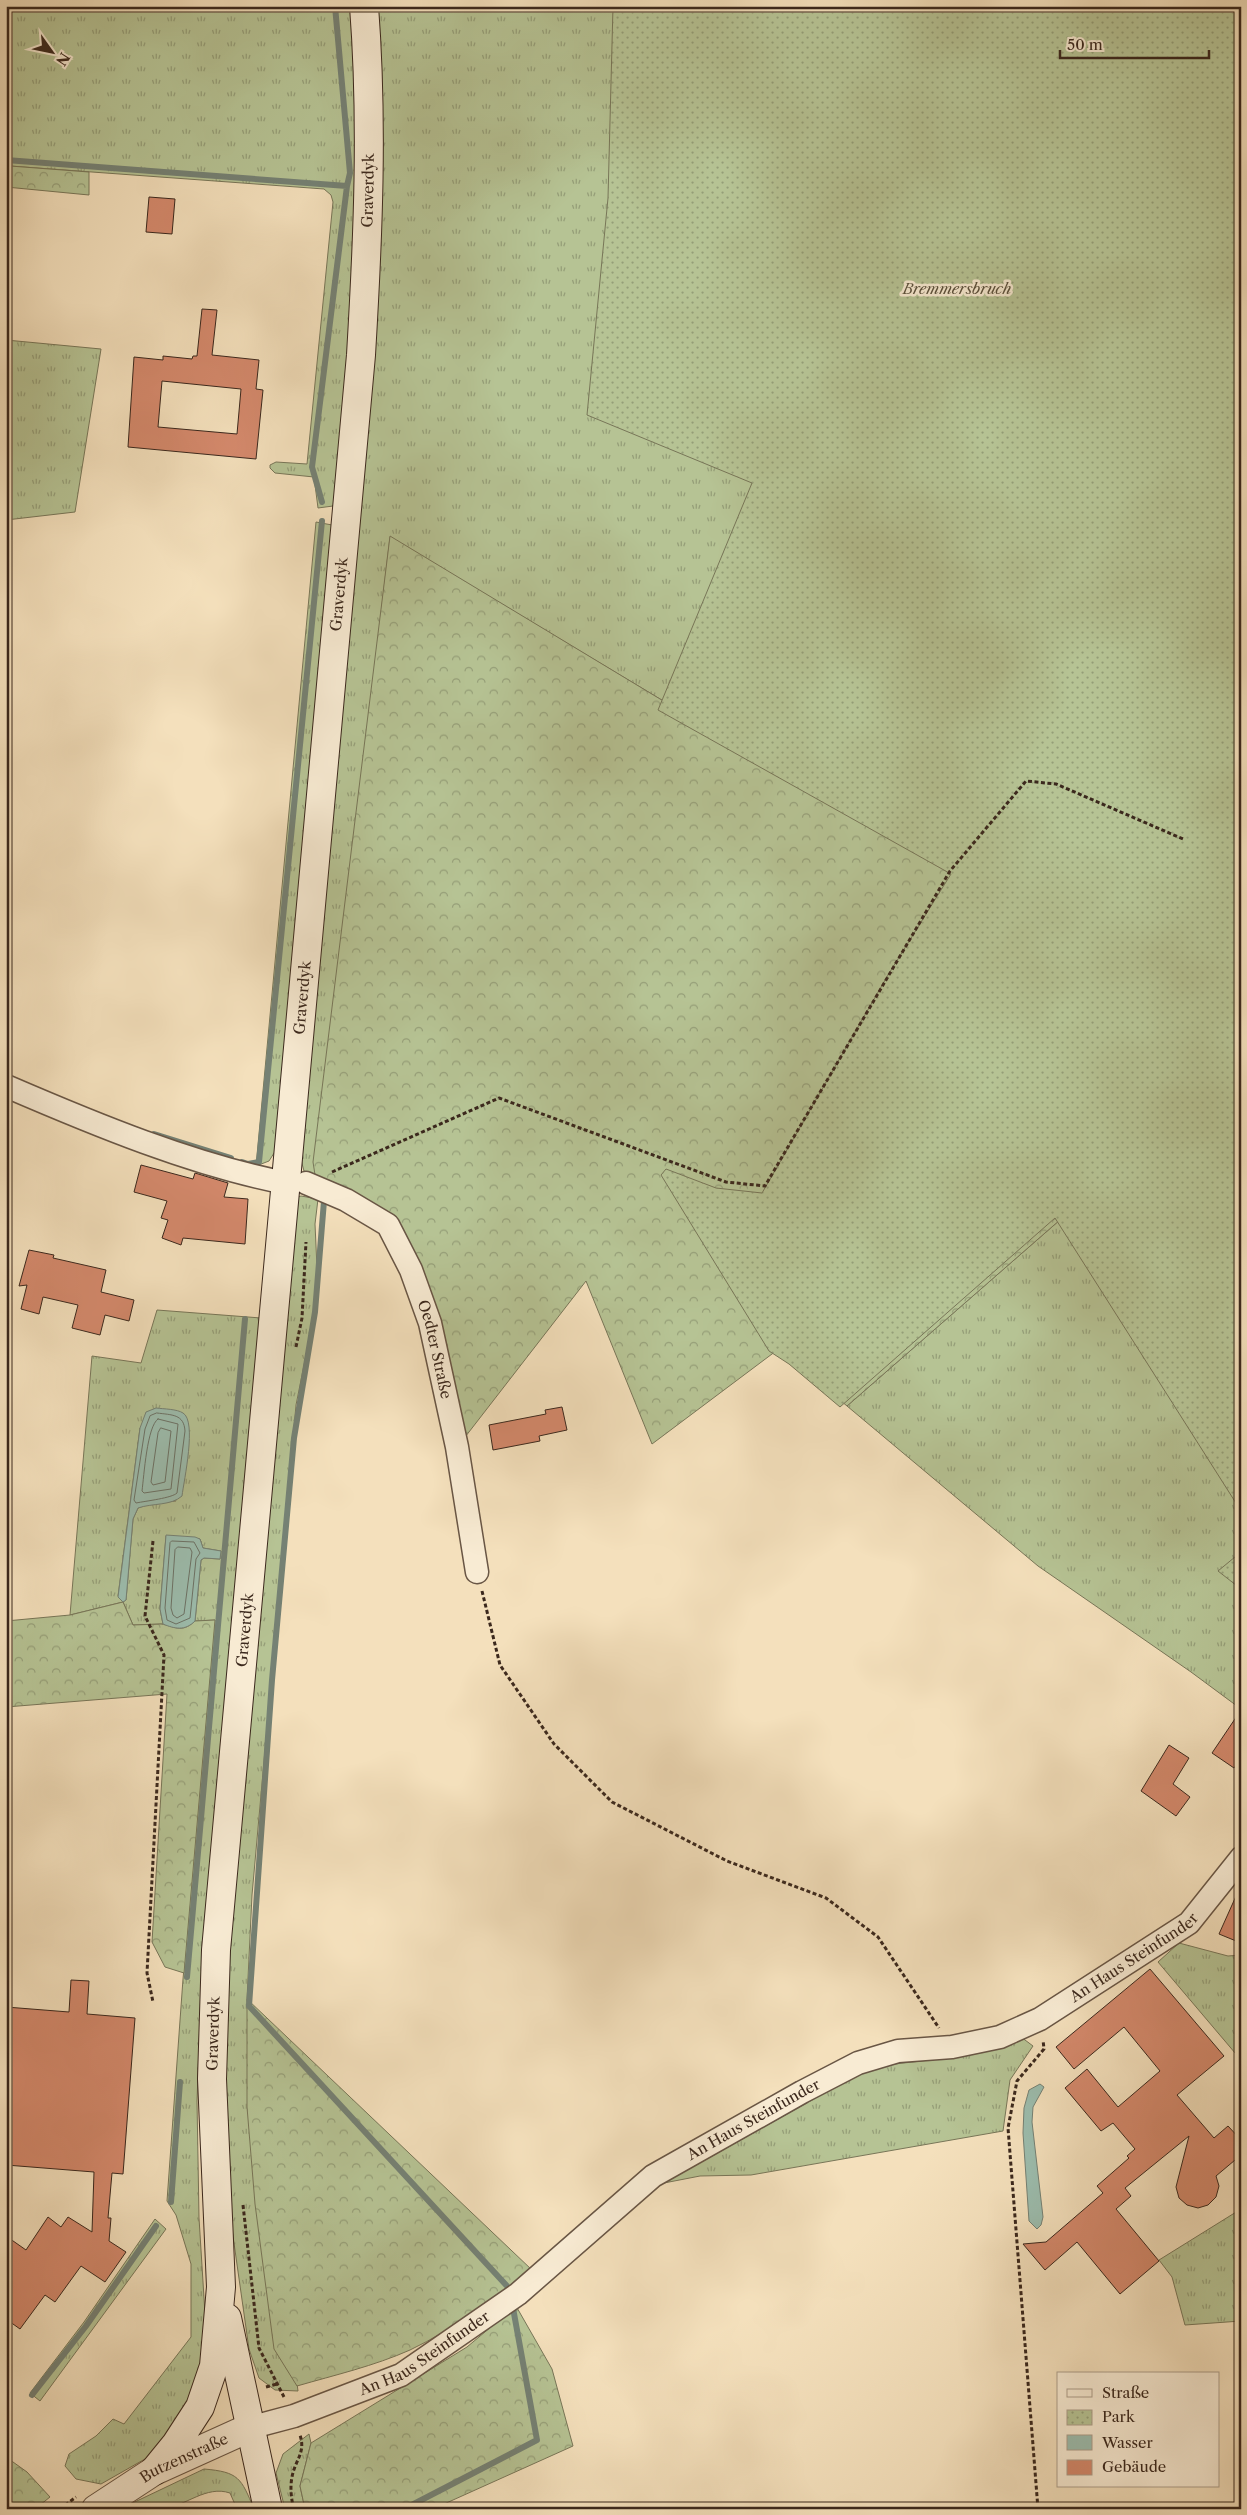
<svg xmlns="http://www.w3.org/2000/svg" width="1247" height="2515" font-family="'Libre Caslon Text',serif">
	<defs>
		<pattern id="grass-tufts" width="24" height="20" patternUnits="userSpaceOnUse" patternTransform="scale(1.25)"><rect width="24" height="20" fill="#b6c394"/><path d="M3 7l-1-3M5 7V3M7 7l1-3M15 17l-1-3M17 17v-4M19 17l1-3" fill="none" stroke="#959e78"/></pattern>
		<pattern id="forest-crowns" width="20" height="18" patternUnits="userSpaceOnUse" patternTransform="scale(1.25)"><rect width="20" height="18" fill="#b6c394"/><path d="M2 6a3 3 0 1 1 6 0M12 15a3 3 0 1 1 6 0" fill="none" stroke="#959e78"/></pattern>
		<pattern id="park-dots" width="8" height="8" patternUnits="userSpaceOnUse" patternTransform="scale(1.25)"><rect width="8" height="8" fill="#b6c394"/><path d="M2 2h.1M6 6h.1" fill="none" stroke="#959e78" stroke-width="1.8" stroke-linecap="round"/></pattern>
	</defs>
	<rect width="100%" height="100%" fill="#f4e0bc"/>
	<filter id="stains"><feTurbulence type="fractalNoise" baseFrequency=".004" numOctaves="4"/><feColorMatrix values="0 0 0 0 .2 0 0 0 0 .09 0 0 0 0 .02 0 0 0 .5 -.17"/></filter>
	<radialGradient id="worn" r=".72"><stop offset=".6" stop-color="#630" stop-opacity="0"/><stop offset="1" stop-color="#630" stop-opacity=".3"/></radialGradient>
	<path fill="url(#grass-tufts)" stroke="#787658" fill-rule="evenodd" d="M6,6H353L358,201L338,499L333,506L318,508L314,477L275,473L270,468V465L276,462L307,464L333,202L331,195L324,189L10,166L6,169Z
		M375,6H1241L762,478L670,705L390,537L315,1176L304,1171L299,1152Z
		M6,340L101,349L75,512L6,520Z
		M316,522L332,525L276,1150L269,1161L256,1166Z
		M301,1196L318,1199L315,1224L317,1268L314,1315L296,1405L252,1895L247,1999L298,2391L275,2390L259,2378L249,2349L230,2215L224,2118L225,1993L293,1198Z
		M1061,1219L1241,1500V1709L1191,1672L1038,1566L847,1406Z
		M157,1310L261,1318L201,1992L197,2101L199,2218L207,2346L193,2405L152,2455L101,2484L76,2479L65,2466L69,2454L96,2436L113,2419L124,2424L191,2337V2264L176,2215L167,2201L183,1979L215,1620L195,1621L201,1560L204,1558L220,1559L221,1551L203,1548L200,1539L166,1536L160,1609L163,1624L133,1625L123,1602L70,1615L92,1356L141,1363ZM140,1428L176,1501L149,1504L138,1508L133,1519L126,1600L123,1602L118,1596Z
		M1179,1943L1228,1956L1241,1955V2060L1158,1962Z
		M1021,2037L1033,2046L1010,2080L1003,2131L751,2175L700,2176L664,2183L853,2077L886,2065L939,2059Z
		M1241,2209V2321L1185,2325L1172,2277L1159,2260Z
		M155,2219L166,2229L40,2401L30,2393L84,2322Z
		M309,2434L311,2443L300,2486L305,2509H285L276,2473L283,2454Z
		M204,2469C239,2472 241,2478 254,2509H237L230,2493C206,2485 186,2506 163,2509C149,2510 134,2509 120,2509Z"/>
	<path fill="url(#forest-crowns)" stroke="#787658" d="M10,166L89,172V195L6,187V169Z
		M1136,311L1061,1219L847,1406L796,1363L776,1351L652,1444L586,1281L462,1441L388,1212L333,1182L318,1194L313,1162L390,536L670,705Z
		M123,1602L133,1625C142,1625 152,1624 161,1624C175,1626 181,1634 195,1621L215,1620L184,1973L165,1967L152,1942L167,1694L6,1707V1621L70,1615Z
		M247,1999L532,2270C493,2300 454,2329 410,2350C374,2366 335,2375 297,2386L274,2349L255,2204L247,2107Z
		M516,2306L552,2369L573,2446L433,2509H305L300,2486L311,2443L467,2347Z
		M6,2457L27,2472L50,2497L35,2509H6Z"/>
	<path fill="url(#park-dots)" stroke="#787658" d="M613,6H1241V1511L1055,1218L840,1407L789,1364L769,1351L661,1175L666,1169L716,1188L762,1193L888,975L951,874L658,710L752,483L587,415L608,198Z
		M1241,1552V1589L1218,1571Z"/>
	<path fill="#9cbdae" stroke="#758174" d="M156,1408C164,1409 177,1409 183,1413C197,1421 184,1480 182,1496C171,1506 152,1503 138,1508L133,1519L126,1600L123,1602L118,1597L140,1428L146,1412Z
		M166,1535L195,1537L200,1539L203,1548L221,1551L220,1559L204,1558L201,1560L195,1621C185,1631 175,1629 163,1624L160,1609Z
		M1040,2084L1044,2087L1033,2107L1032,2122L1043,2217L1041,2225L1037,2229L1029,2221L1023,2133L1024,2108L1029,2090Z"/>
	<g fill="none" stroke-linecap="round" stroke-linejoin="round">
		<path stroke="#6c7266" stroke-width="1" d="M157,1413C172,1415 184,1414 185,1431L177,1493C172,1498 146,1501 136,1503L134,1500L145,1429L150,1416Z
			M158,1419L178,1424L171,1489L144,1493L142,1491C144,1476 147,1426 158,1419Z
			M161,1428L171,1431L165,1482L153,1485L151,1482L158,1433Z
			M172,1541L194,1542L200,1553L196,1559L190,1618L176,1624L167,1620L165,1608L170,1543Z
			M178,1547L190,1548L192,1552L184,1614L177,1618L173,1615L171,1608L175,1550Z"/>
		<path stroke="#758174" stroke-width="6" d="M6,160L347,186
			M6,456L9,457
			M322,502L312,467L347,186L350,173L335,6
			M154,1134L231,1158
			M242,1162L248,1164L259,1162L322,521
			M324,1201L315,1312L294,1438L272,1680L249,2006L507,2286
			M187,1977L245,1319
			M171,2202L180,2082
			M32,2395L86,2326L156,2226
			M404,2509L537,2440L513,2308"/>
	</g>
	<path fill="#d4896c" stroke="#3b281d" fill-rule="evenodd" d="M149,197L175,199L172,234L146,232Z
		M202,309L217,310L212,355L259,360L256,389L263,390L256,459L128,447L134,357L163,360V356L192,359L193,356H197ZM162,381L241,389L237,434L158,427Z
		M141,1165L193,1179L195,1173L228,1183L224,1197L248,1199L245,1244L183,1238L181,1245L162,1238L168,1220L161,1218L167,1201L134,1192Z
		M29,1250L54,1255L53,1258L106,1270L101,1292L134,1300L129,1321L105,1315L100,1335L72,1328L78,1305L43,1297L39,1314L21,1309L27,1285L19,1286Z
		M562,1407L567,1430L539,1436L540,1441L493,1450L489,1425L546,1414L545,1410Z
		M1241,1710V1759L1234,1768L1212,1753Z
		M1169,1745L1189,1758L1173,1784L1190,1797L1176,1816L1141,1791Z
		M1241,1885V1943L1219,1934Z
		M1150,1969L1224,2056L1177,2095L1214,2138L1228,2126L1241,2140V2155L1216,2176L1219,2186L1216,2197L1208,2205L1198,2208L1187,2205L1179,2198L1176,2187L1189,2136L1125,2188L1131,2196L1116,2209L1159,2261L1120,2294L1077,2242L1045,2270L1023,2244L1046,2242L1103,2193L1097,2186L1129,2158L1127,2156L1135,2149L1113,2123L1101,2131L1065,2088L1087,2069L1118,2107L1160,2071L1124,2027L1074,2069L1056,2047Z
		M71,1980L89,1981L87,2014L135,2018L123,2174L112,2173L108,2218H111L109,2241L126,2252L105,2282L81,2266L55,2302L45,2295L20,2329L6,2319V2236L26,2250L48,2217L61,2227L68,2217L92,2232L94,2172L6,2165V2007L69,2012Z"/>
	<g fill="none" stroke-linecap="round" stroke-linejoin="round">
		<g stroke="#695645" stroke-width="25">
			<g id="minor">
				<path d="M6,1086C94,1124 193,1165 286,1183"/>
				<path id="s1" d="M306,1183L346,1200L388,1225L411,1270L430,1323L457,1447L477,1572"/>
				<path id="s2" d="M249,2428L294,2416L401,2375L518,2294L653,2176L802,2092L858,2063L898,2051L952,2047L1000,2037L1040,2019L1189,1923L1241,1858"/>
			</g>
		</g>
		<g stroke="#695645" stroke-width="30">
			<g id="tertiary">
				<path id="s3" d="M96,2509L154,2471L249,2428"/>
			</g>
		</g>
		<g stroke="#3b281d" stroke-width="30">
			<g id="secondary">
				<path d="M227,2318L268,2509"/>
				<path id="s4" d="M154,2471L176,2444L200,2407L214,2366L221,2287L212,2079L216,1950L361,355C368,238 373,123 364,6"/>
			</g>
		</g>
		<path stroke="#3b281d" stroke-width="3" stroke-dasharray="4 2.5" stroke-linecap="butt" d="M332,1172L499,1098L726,1182L765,1186L950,871L1026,781L1056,784L1183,839
			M296,1347L302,1318L306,1242
			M153,1541L145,1616L164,1655L147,1973L153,2002
			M482,1591L500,1665L554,1744L612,1802L727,1861L826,1898L878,1937L939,2028
			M243,2205L259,2348L284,2397
			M266,2387L277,2384
			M60,2509L76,2497
			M294,2509C291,2499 290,2487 292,2477C295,2460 306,2453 300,2435
			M1038,2509L1008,2128L1017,2081L1044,2049L1043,2040"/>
		<use href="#minor" stroke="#f8ebd3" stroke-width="22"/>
		<use href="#tertiary" stroke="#f8ebd3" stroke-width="28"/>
		<use href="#secondary" stroke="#f8ebd3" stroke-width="28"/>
	</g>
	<g text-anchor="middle" stroke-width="5" stroke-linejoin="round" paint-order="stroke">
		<g font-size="15" fill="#3b281d" stroke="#f8ebd3">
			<text dy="5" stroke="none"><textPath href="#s4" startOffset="2305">Graverdyk</textPath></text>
			<text dy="5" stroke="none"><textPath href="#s4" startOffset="1900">Graverdyk</textPath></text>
			<text dy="5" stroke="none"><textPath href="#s4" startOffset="1495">Graverdyk</textPath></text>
			<text dy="5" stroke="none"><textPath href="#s1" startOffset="226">Oedter Straße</textPath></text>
			<text dy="5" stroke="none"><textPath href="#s4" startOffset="860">Graverdyk</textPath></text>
			<text dy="5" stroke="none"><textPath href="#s2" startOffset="1018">An Haus Steinfunder</textPath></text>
			<text dy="5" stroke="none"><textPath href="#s4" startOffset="455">Graverdyk</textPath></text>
			<text dy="5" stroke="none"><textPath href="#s2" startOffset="598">An Haus Steinfunder</textPath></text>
			<text dy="5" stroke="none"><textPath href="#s2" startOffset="192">An Haus Steinfunder</textPath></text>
			<text dy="5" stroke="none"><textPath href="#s3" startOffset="102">Butzenstraße</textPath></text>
		</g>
		<g font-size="15" font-style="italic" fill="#5a4f3b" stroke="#f8ebd3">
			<text x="957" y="294">Bremmersbruch</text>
		</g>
	</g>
	<rect width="1247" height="2515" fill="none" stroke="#f4e0bc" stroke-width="25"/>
	<rect x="8" y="8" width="1232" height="2500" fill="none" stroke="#3b281d" stroke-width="2.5"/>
	<rect x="12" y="12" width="1222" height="2490" fill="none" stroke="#3b281d"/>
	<rect x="1057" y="2372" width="162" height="115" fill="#f8ebd3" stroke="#ac9d8a"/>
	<rect x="1067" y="2389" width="25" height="8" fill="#f8ebd3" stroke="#ac9d8a"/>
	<text x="1102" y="2398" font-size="15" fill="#3b281d">Straße</text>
	<rect x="1067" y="2410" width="25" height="15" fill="url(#park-dots)" stroke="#ac9d8a"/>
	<text x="1102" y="2422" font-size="15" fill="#3b281d">Park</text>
	<rect x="1067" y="2435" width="25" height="15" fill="#9cbdae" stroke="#ac9d8a"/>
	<text x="1102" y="2448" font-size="15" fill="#3b281d">Wasser</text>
	<rect x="1067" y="2460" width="25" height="15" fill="#d4896c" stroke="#ac9d8a"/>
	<text x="1102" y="2472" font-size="15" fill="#3b281d">Gebäude</text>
	<g transform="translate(52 52) rotate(123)" stroke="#f8ebd3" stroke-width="4" paint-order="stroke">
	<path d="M0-4L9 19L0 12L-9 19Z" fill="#3b281d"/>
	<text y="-8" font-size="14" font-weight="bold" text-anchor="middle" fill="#3b281d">N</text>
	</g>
	<path d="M1060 50v8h149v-8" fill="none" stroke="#3b281d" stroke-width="2.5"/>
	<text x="1067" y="50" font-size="15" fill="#3b281d" stroke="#f8ebd3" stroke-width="4" paint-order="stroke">50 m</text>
	<rect width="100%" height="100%" filter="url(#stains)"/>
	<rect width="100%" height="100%" fill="url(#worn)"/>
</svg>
